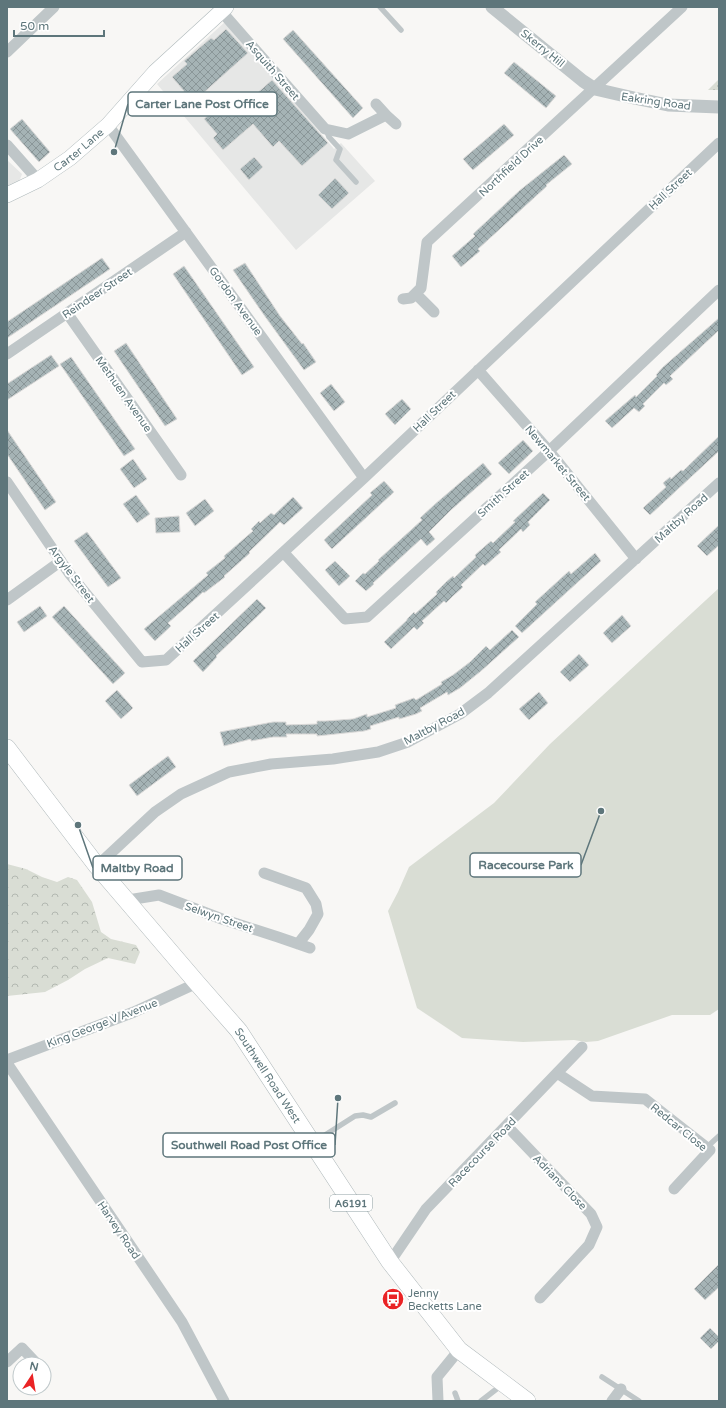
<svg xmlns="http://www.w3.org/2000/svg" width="726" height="1408" font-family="'Varela Round',sans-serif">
	<defs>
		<pattern id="grass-dots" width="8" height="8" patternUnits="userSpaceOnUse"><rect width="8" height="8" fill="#d9ddd4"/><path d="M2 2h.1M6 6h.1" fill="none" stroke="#b3b8b1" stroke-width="1.8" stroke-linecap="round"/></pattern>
		<pattern id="forest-crowns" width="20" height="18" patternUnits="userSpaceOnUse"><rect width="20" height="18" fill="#d9ddd4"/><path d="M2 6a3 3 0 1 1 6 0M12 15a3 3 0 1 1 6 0" fill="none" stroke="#b3b8b1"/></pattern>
		<pattern id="building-cross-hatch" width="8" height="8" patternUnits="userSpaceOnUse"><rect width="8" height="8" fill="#a5b3b5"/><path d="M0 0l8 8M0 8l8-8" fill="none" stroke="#8a9698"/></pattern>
	</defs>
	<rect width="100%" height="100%" fill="#f8f7f5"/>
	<path fill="#e6e7e6" d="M226,21L334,149L341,143L375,181L296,250L157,84Z
		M7,160L22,174L19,182L7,188Z"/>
	<path fill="url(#grass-dots)" d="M719,79V90H708Z"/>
	<path fill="url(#forest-crowns)" d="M7,864L26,869L42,877L57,882L68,877L77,880L92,902L101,932L111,939L136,945L140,952L135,964L108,958L85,969L68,980L45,992L7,996Z"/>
	<path fill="#d9ddd4" d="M719,588V1009L710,1015H672L598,1041L586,1042L574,1040L523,1042L462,1038L417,1008L388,911L398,892L409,867L494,803L550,744Z"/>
	<path fill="url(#building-cross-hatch)" stroke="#dad9d8" d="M226,29L248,53L191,104L182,94L184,91L172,77L187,64L184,61L211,38L214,40Z
		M293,30L363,108L353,118L283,39Z
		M514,62L556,96L546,108L504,73Z
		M272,80L328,143L302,166L279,141L273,147L253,124L223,150L213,138L217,134L204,119L221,104L231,116Z
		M22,119L50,152L39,162L10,129Z
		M504,124L514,135L473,170L463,159Z
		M564,155L572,164L546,185L547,186L478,249L480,251L461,267L452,256L475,236L473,234L519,191Z
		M254,157L263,167L249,180L240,169Z
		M335,178L349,193L332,209L318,195Z
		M102,258L110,269L7,338V322Z
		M245,263L280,316L302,344L303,343L316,362L304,370L264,315L233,270Z
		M184,266L254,367L242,375L173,274Z
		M719,318V330L670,376L673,379L666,385L664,383L643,404L645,406L639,412L634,408L612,428L605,421L635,395L636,397L657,376L656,375L662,368Z
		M126,343L177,419L165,426L114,351Z
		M51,355L59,366L7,400V384Z
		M71,357L135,449L124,456L60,364Z
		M331,384L345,402L334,411L320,393Z
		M402,399L411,409L395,425L385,414Z
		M7,430L56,502L45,510L7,454Z
		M719,436V451L650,515L643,508L666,487L663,483L670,477L671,479L681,470L683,471Z
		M523,440L533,451L509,474L498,463Z
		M133,459L147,479L134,488L120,469Z
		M483,463L492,474L451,510L429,532L435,539L427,546L421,539L373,583L374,584L366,591L355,581L363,573L365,574L379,561L378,560L422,520L420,518L434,505Z
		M384,481L394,492L332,549L324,540L372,495L370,493Z
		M543,493L550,500L528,522L530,525L523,532L521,529L499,550L501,552L494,558L485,566L483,564L461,585L463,587L453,596L446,603L444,601L422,621L424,623L417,630L414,627L391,649L384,642L407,620V619L414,612L415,614L437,594L436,592L446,582L453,576L454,578L476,557L475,555L491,541L493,543L515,522L513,521Z
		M136,495L150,514L137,523L123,504Z
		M293,497L303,508L284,525L280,522L249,552L250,553L224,576L225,577L204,593L203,592L168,623L171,626L155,641L144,629L208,575L206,573L225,558L224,556L253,531L251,529L259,521L260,523L271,513L274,515Z
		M205,499L214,511L195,526L186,513Z
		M179,516L180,532L156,533L155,518Z
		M719,525V545L707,556L697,546Z
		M87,532L121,578L108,587L74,541Z
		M595,553L601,561L522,633L515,626L537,604L535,602L569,571L571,574Z
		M335,561L350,576L339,586L325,570Z
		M257,599L266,608L216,656L217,657L203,672L193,661Z
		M40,606L47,616L24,632L17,622Z
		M64,606L125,673L113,684L52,617Z
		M622,615L631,626L612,643L603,633Z
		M512,630L519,637L481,671L460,688L448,695L447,692L420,708L422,711L416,714L399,719V717L370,726L371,729L364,731L317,736V734H286L287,737H273L251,741V739L224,746L220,732L273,722H286V725L317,724V721H326L353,719L367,714V717L396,708L395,705L414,698L416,700L442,684L441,682L453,675L470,662L486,646L490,650Z
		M579,654L589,665L570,682L560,672Z
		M117,690L133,708L121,719L105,701Z
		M539,692L548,703L529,720L519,709Z
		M168,756L176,767L137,796L129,785Z
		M719,1264V1287L705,1300L694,1289Z
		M710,1328L719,1337V1341L711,1349L700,1338Z"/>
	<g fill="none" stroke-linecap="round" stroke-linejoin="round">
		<g stroke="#afb9bb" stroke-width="16">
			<g id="secondary">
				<path id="s1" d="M7,195L38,180L70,158L108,125L155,72L226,7"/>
			</g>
		</g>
		<g stroke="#b0b9bb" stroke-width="18">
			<g id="primary">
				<path id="s2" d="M7,748L97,866L197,983L239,1031L390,1262L459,1350L527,1401"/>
			</g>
		</g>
		<path stroke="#bfc6c8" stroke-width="5.5" d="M380,7L401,30
			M326,129L329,137L340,149L336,160L356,182
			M314,1142L355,1116L363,1115L371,1117L395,1103
			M707,1147L719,1136
			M602,1377L639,1401
			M455,1393L458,1401
			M481,1401L503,1384"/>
		<path stroke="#bfc6c8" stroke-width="11" d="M221,11L325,129L348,134L386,115L376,104
			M7,52L54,7
			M386,115L396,124
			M108,125L364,478
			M7,145L38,180
			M416,294L434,312
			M403,299L411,298L421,288L427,242L682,7
			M67,313L181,475
			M7,354L186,232
			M478,370L549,451L636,559
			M7,482L69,573L142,662L166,660L364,478L719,143
			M284,553L345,619L367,617L549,451L719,290
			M7,600L61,561
			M97,866L155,812L181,794L229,772L271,764L333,759L378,752L408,742L460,714L488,693L719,483
			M264,873L306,888L316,904L318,914L309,930L298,944
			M128,900L159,895L222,919L278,937L310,948
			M7,1060L134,1012L197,983
			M7,1063L182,1322L224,1401
			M557,1073L592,1096L645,1099L710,1150L674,1189
			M507,1126L591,1214L597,1227L589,1245L540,1298
			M390,1262L426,1209L582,1047
			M7,1362L22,1348L37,1364
			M438,1401L437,1377L459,1350
			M612,1401L621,1389"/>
		<path stroke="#bfc6c8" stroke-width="13" d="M492,7L583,81L595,89L634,98L668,105L719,107"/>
		<use href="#secondary" stroke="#fff" stroke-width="15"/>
		<use href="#primary" stroke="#fff" stroke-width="17"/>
	</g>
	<defs>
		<g id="bus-disc" transform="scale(1.15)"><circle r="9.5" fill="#ea2325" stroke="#fff"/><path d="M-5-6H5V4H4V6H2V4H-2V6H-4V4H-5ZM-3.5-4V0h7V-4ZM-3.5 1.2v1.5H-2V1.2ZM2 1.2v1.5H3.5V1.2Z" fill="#fff"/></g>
	</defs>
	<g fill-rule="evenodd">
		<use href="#bus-disc" x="393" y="1299"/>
	</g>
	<g text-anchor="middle" stroke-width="4" stroke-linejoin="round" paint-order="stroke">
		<rect fill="#fff" stroke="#8e9fa3" stroke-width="1" x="330" y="1195" width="42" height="16" rx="3"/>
		<g font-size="10" font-weight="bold" fill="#5e767b">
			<text x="351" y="1207">A6191</text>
		</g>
		<g font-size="11" fill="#5e767b" stroke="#fff">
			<text transform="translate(543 48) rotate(39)" y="4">Skerry Hill</text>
			<text transform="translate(273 70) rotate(49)" y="4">Asquith Street</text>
			<text transform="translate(656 101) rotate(8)" y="4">Eakring Road</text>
			<text dy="4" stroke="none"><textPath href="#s1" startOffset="85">Carter Lane</textPath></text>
			<text transform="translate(511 166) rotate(-43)" y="4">Northfield Drive</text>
			<text transform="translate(670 189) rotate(-43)" y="4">Hall Street</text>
			<text transform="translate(97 293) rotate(-34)" y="4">Reindeer Street</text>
			<text transform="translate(236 301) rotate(54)" y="4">Gordon Avenue</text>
			<text transform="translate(124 394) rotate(55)" y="4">Methuen Avenue</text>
			<text transform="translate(434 411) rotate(-44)" y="4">Hall Street</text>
			<text transform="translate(558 463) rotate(50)" y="4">Newmarket Street</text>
			<text transform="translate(503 493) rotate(-42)" y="4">Smith Street</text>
			<text transform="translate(681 518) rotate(-42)" y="4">Maltby Road</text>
			<text transform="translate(72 574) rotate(53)" y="4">Argyle Street</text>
			<text transform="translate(197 632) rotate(-42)" y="4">Hall Street</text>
			<text transform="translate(434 726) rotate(-28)" y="4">Maltby Road</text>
			<text transform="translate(219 917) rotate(19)" y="4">Selwyn Street</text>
			<text transform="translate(102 1023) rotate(-21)" y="4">King George V Avenue</text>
			<text dy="4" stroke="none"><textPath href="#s2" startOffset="419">Southwell Road West</textPath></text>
			<text transform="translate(679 1127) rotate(39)" y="4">Redcar Close</text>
			<text transform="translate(482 1152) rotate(-46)" y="4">Racecourse Road</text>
			<text transform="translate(560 1182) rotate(46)" y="4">Adrians Close</text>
			<text transform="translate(119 1230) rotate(56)" y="4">Harvey Road</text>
		</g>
		<g font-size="11" fill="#5e767b" stroke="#fff" text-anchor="start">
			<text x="408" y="1297">Jenny<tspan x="408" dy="13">Becketts Lane</tspan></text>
		</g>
	</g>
	<path fill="none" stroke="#5e767b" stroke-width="1.5" d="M114 152L128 104M601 811L581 865M78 825L93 868M338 1098L335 1145"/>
	<g fill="#5e767b" stroke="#fff" stroke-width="1.5">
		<circle cx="114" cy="152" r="4"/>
		<circle cx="601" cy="811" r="4"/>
		<circle cx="78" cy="825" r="4"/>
		<circle cx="338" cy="1098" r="4"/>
	</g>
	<g fill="#fff" stroke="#5e767b" stroke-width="1.5">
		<rect x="128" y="92" width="149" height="24" rx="4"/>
		<rect x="470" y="853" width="111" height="24" rx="4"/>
		<rect x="93" y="856" width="89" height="24" rx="4"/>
		<rect x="163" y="1133" width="172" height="24" rx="4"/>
	</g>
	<g font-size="12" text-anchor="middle" font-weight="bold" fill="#5e767b">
		<text x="202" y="108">Carter Lane Post Office</text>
		<text x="526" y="869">Racecourse Park</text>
		<text x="137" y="872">Maltby Road</text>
		<text x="249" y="1149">Southwell Road Post Office</text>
	</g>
	<rect width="726" height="1408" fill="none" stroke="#5e767b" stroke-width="16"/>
	<g transform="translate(32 1376) rotate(12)"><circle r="19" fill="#ffffff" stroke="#bfc8ca"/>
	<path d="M0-3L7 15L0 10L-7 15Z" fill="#ea2325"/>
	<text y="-6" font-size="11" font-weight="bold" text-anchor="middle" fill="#5e767b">N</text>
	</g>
	<path d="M14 30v6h90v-6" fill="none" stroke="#5e767b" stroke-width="2"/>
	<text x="20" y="30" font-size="12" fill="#5e767b" stroke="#ffffff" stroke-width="3" paint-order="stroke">50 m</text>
</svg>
